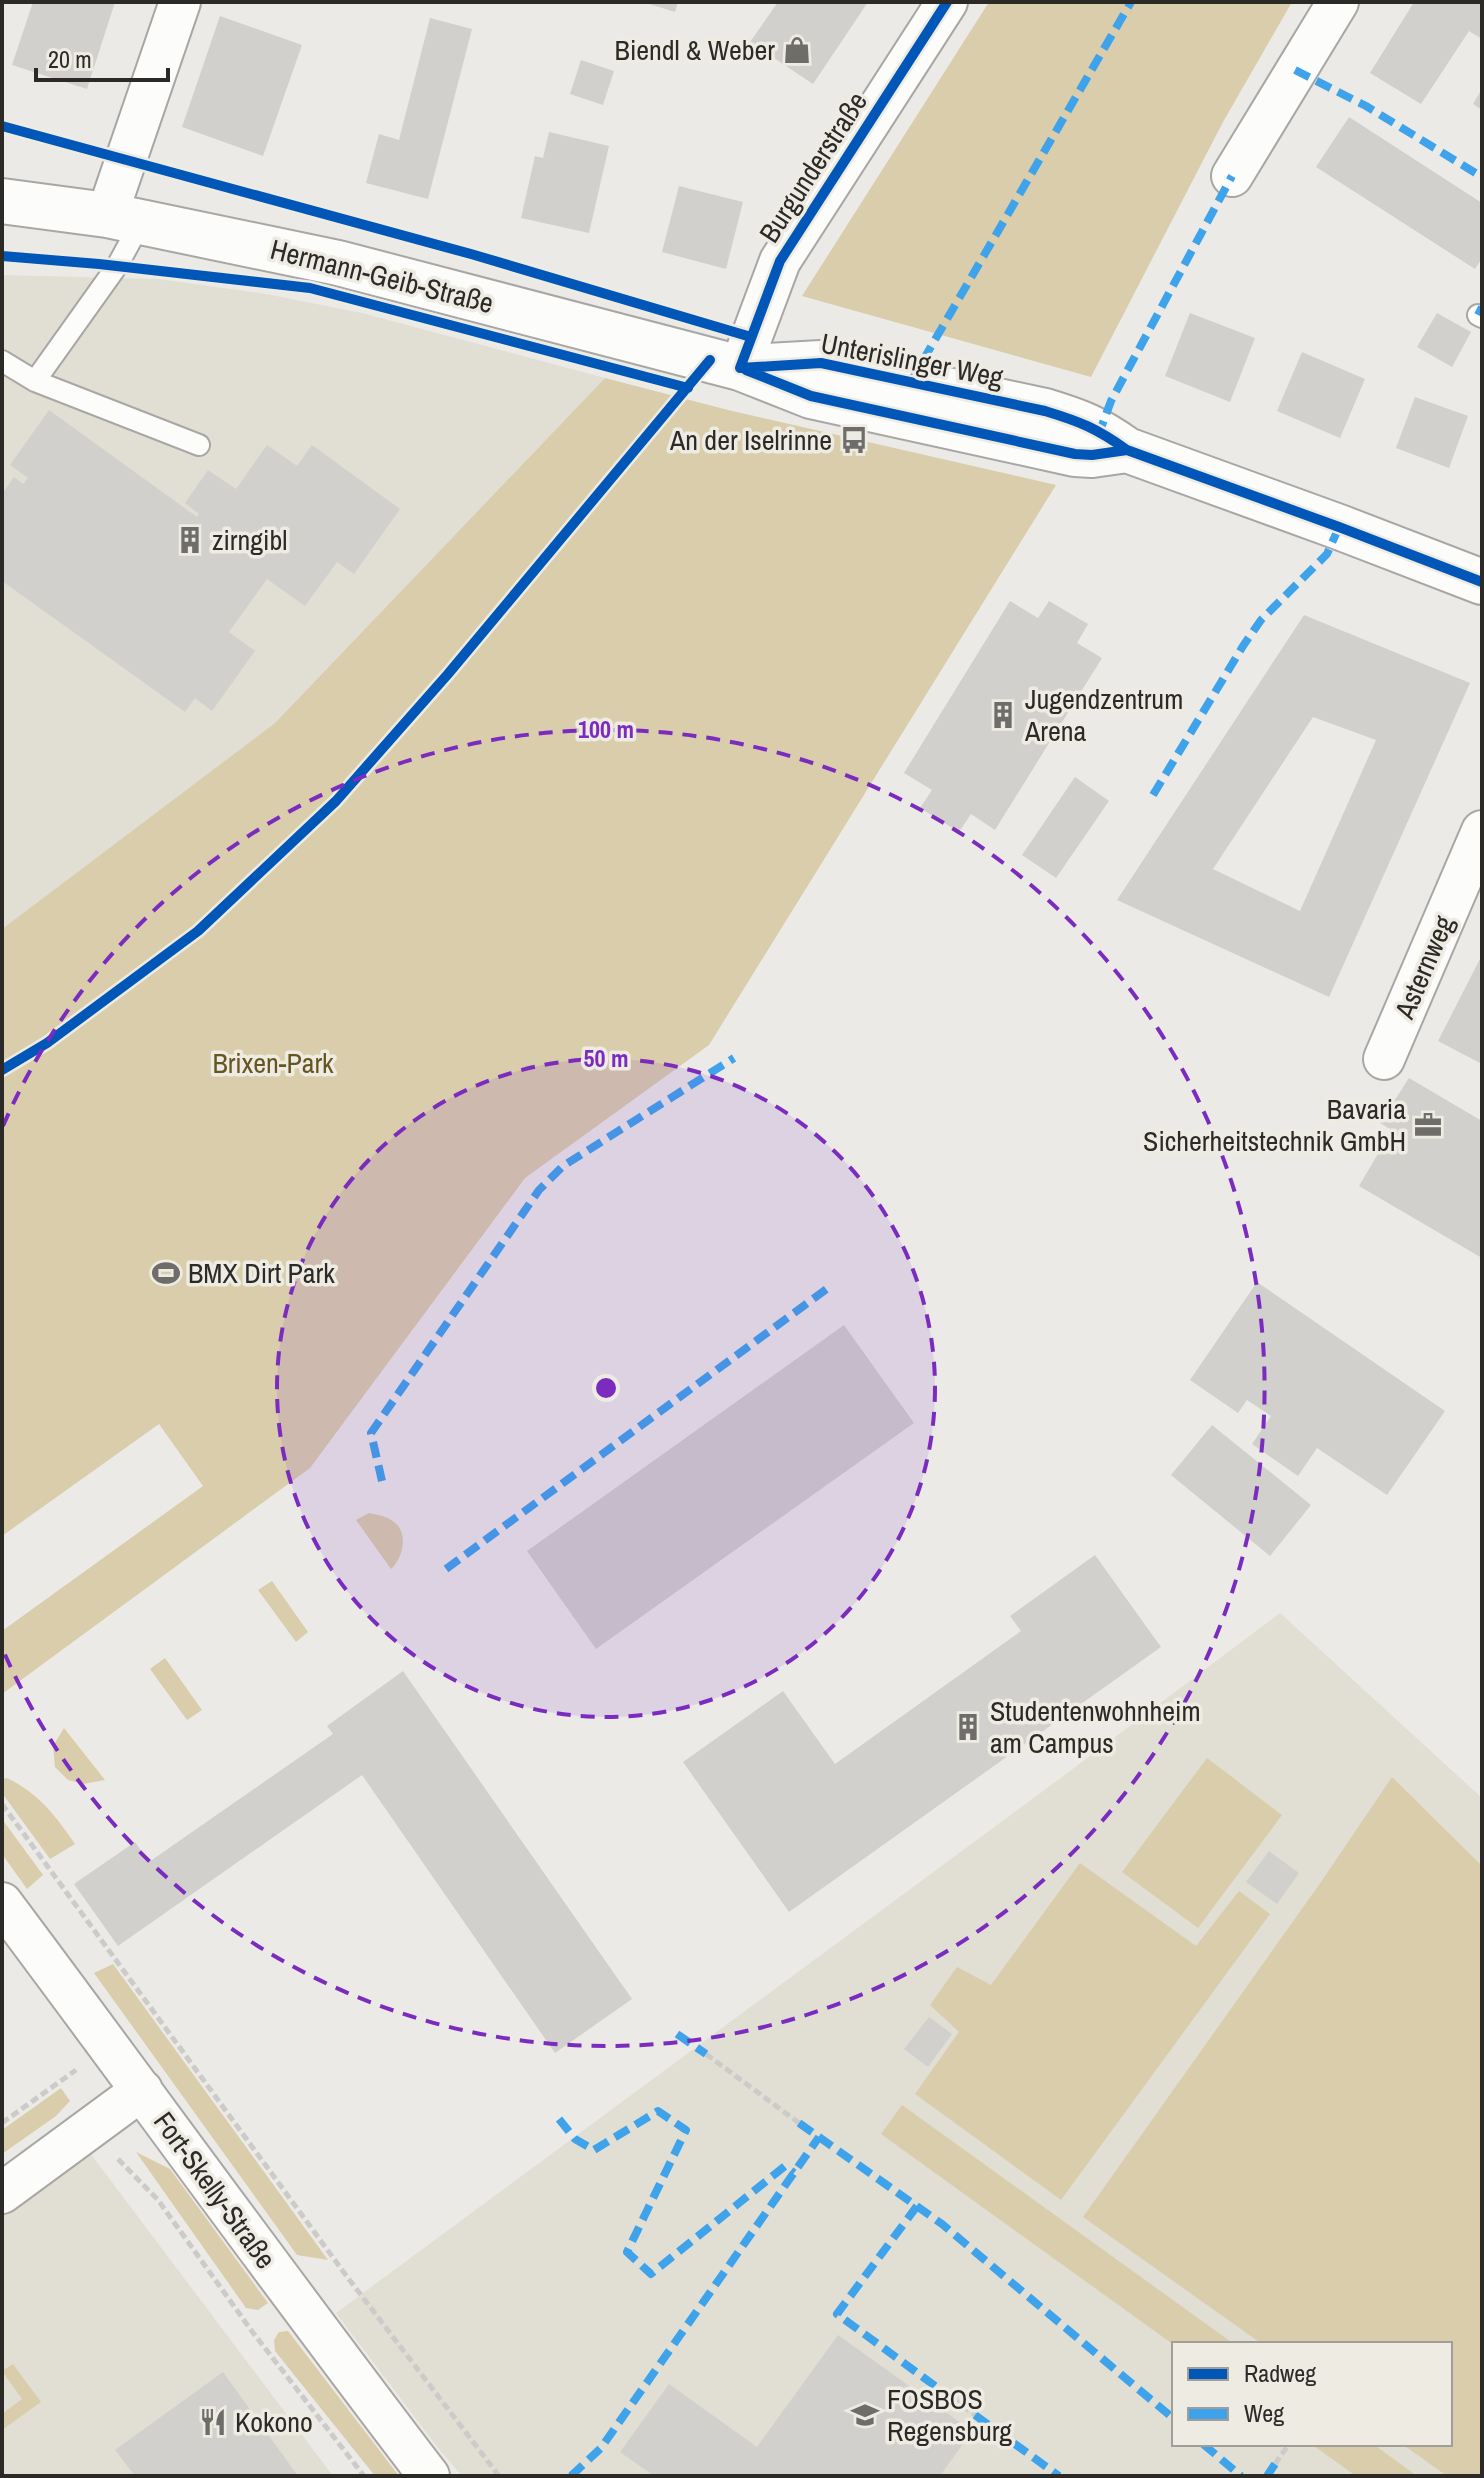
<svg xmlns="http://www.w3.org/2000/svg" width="1484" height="2478" font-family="'Archivo Narrow',sans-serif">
	<rect width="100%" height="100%" fill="#ebeae6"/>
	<path fill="#e1ded4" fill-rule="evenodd" d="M2,275L158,279L266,294L362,313L605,378L275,723L2,929Z
		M1280,1613L1482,1798V2476H462L438,2448L336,2313L1066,1774ZM1174,2344H1450V2444H1174Z
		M84,2145L333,2476H2V2205Z"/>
	<path fill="#d9cdab" d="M989,2H1292L1223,122L1091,377L802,296Z
		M605,378L728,410L1056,485L709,1045L525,1178L310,1468L2,1694V1631L203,1486L159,1424L2,1536V929L275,723Z
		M369,1513C378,1515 387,1516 394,1522C409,1533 403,1558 391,1569L356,1520Z
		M272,1581L308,1632L296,1642L258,1590Z
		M165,1658L202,1710L187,1720L150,1669Z
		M64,1728L105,1780L83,1784L68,1780L55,1767L53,1746Z
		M1207,1758L1282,1815L1198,1928L1122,1872Z
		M1392,1777L1482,1866V2476H1447L1402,2444H1450V2344H1262L1083,2217L1321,1882Z
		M7,1778C38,1793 57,1817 75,1844L50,1859L2,1793V1779Z
		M2,1819L43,1875L27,1889L2,1854Z
		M1080,1863L1196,1946L1239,1891L1270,1914L1061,2200L915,2094L959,2032L930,2005L957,1967L991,1985Z
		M113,1964L328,2260L297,2255L94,1973Z
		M61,2088L70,2101L56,2116L2,2154V2130Z
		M902,2105L1234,2344L1174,2345L881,2134Z
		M136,2152L170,2169L268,2303L258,2310L246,2308Z
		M288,2331L399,2476H375L275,2351L274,2340L279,2332Z
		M13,2364L41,2402L2,2430V2414L22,2399L2,2371Z
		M1311,2444H1373L1417,2476H1356Z"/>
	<path fill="#d1d0cd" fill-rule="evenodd" d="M33,2H115L87,89L12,65Z
		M643,2H678L675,12Z
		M778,2H868L813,84L750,42Z
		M1414,2H1482V39L1469,31L1421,104L1370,73Z
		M220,16L302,45L263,156L182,127Z
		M430,18L472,29L428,199L366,183L379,134L399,140Z
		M581,60L614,71L603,105L570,94Z
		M1482,89V110L1473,104Z
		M1349,117L1482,203V258L1475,269L1316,167Z
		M549,132L609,146L589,233L521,218L535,156L543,158Z
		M679,186L743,202L726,269L662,252Z
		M1190,313L1255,338L1230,402L1165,376Z
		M1437,313L1471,332L1452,367L1417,347Z
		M1302,352L1365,379L1340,438L1277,411Z
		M1415,397L1468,416L1449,468L1396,448Z
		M49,410L197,517L199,514L185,503L208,470L236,489L267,445L297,466L312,445L400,509L354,574L337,562L305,606L267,579L229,632L255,651L212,711L195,698L185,712L2,581V494L14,477L23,484L28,478L10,465Z
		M1010,601L1038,618L1049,601L1088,624L1077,643L1102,658L995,830L971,814L959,832L920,808L932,790L904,773Z
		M1304,615L1470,683L1329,997L1117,900ZM1313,717L1376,740L1300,911L1213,869Z
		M1075,777L1109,801L1056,878L1022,855Z
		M1482,955V1064L1438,1041Z
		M1409,1078L1482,1121V1258L1359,1186L1392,1130L1380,1123Z
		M1257,1282L1445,1411L1387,1495L1317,1448L1298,1476L1252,1444L1271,1416L1247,1400L1238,1413L1190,1380Z
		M844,1325L914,1423L596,1649L527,1551Z
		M1212,1425L1311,1505L1270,1556L1171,1475Z
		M1095,1555L1161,1647L789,1912L683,1762L783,1691L835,1764L1021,1631L1010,1616Z
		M403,1671L632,1999L555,2053L362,1775L118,1946L74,1884L135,1842L149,1862L333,1734L327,1726Z
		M1269,1851L1299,1873L1277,1904L1246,1882Z
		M929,2017L952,2034L928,2067L904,2049Z
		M838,2335L972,2431L940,2476H654L620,2452L669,2384L757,2447Z
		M223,2372L298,2476H135L115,2450Z"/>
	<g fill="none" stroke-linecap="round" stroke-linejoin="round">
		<g stroke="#a8a7a5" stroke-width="24">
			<path id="lane" d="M1478,315L1482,317
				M2,361L35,381L199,445
				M35,381L117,266L141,222"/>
		</g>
		<g stroke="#a8a7a5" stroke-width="44">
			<path id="street" d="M1232,176L1338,2
				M107,215L180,2
				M740,368L780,261L947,2
				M1384,1059L1482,831
				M2,1903C145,2094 284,2287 429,2476
				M2,2193L142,2090"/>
		</g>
		<g stroke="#a8a7a5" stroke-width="48">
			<path id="secondary" d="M2,201L107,215L338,263L740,368L811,396L1075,454L1092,455L1127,450
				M751,367L821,363L1045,411C1081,422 1096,428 1127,450L1339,527L1482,582"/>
		</g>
		<path stroke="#cccbc9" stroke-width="5" stroke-dasharray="8 4" stroke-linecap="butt" d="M2,1804L345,2274L499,2476
			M706,2054L799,2123
			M2,2123L76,2070
			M118,2159L158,2200L251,2330L364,2476
			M953,2399L975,2415
			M1275,2464L1289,2444"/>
		<use href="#lane" stroke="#fcfcfb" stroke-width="20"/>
		<use href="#street" stroke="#fcfcfb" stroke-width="40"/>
		<use href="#secondary" stroke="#fcfcfb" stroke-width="44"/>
		<path stroke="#3ea3eb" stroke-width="8" stroke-dasharray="16 8" stroke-linecap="butt" d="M1295,70L1366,106L1482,177
			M1478,315L1482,307
			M911,381L1131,2
			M1098,436L1111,401L1232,176
			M1153,795L1243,646L1261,620L1327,554L1339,527
			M382,1481L371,1433L539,1190L563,1166L734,1058
			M446,1569L828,1288
			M677,2034L706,2054
			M559,2119L575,2139L594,2150L658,2111L686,2130L627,2252L651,2274L785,2166L794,2173
			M799,2123L942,2224L1174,2419
			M917,2206L837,2314L953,2399
			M975,2415L1059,2476
			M1203,2444L1241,2476
			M571,2476L601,2448L819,2137
			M1267,2476L1275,2464"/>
		<g stroke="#eeebe3" stroke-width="15">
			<path id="cycleway" d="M2,126L471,254L751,337
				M2,256L99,264L310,288L688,388
				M740,368L821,363L1045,411C1081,422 1096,428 1127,450L1339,527L1482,582
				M740,368L780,261L947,2
				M746,370L811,396L1075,454L1092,455L1127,450
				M2,1070L47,1043L198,931L336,801L448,674L710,360"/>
		</g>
		<use href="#cycleway" stroke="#0057b8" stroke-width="10"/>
	</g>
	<circle cx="606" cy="1388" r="329" fill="#7b2cbf" fill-opacity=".12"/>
	<g fill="none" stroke="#7b2cbf" stroke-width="4" stroke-dasharray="14 10">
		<circle cx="606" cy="1388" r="329"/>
		<path d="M3 1126A658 658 0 1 1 3 1650"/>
	</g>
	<defs>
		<g id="shop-bare" transform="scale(2.16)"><path d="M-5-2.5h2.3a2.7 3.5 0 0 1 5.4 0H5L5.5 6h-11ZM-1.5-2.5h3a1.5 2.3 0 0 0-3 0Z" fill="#6e6d6a" stroke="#eeebe3" stroke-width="2.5" paint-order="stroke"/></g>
		<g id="bus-bare" transform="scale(2.16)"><path d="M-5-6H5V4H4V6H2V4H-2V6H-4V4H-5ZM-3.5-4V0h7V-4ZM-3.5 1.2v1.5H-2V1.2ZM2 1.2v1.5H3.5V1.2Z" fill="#6e6d6a" stroke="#eeebe3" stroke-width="2.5" paint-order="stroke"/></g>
		<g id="building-bare" transform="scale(2.16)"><path d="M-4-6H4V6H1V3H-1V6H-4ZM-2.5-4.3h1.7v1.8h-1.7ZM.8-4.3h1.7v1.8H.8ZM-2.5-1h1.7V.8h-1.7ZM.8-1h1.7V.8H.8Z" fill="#6e6d6a" stroke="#eeebe3" stroke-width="2.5" paint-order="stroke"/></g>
		<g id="office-bare" transform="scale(2.16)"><path d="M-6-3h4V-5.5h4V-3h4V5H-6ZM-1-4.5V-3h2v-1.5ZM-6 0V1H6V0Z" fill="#6e6d6a" stroke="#eeebe3" stroke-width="2.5" paint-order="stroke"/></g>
		<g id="stadium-bare" transform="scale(2.16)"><path d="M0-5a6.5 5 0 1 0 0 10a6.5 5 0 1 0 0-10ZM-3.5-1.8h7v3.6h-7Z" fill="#6e6d6a" stroke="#eeebe3" stroke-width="2.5" paint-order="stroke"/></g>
		<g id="university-bare" transform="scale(2.16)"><path d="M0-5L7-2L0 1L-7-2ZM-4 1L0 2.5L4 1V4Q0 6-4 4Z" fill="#6e6d6a" stroke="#eeebe3" stroke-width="2.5" paint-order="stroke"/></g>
		<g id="restaurant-bare" transform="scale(2.16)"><path d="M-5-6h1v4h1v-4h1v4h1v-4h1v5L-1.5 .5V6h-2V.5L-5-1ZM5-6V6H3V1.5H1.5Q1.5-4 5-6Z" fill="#6e6d6a" stroke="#eeebe3" stroke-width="2.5" paint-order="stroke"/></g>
	</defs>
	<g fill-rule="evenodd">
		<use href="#shop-bare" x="797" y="50"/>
		<use href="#bus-bare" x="854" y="440"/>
		<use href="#building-bare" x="190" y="540"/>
		<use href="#building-bare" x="1003" y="715"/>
		<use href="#office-bare" x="1428" y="1125"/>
		<use href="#stadium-bare" x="166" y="1273"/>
		<use href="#building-bare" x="968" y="1727"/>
		<use href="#university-bare" x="865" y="2415"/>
		<use href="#restaurant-bare" x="213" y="2422"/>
	</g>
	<g text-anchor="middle" stroke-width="7" stroke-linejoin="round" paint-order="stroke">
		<g font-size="28" fill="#2b2a27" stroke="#eeebe3" text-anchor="start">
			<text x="775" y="60" text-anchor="end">Biendl &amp; Weber</text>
			<text x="832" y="450" text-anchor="end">An der Iselrinne</text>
			<text x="212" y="550">zirngibl</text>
			<text x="1025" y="709">Jugendzentrum<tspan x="1025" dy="32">Arena</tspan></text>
			<text x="1406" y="1119" text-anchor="end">Bavaria<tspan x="1406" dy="32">Sicherheitstechnik GmbH</tspan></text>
			<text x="188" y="1283">BMX Dirt Park</text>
			<text x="990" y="1721">Studentenwohnheim<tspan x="990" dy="32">am Campus</tspan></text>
			<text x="887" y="2409">FOSBOS<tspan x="887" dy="32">Regensburg</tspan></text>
			<text x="235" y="2432">Kokono</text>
		</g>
		<g font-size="28" fill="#2b2a27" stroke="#eeebe3">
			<text transform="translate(813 167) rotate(-57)" y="10">Burgunderstraße</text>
			<text transform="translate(382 276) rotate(14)" y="10">Hermann-Geib-Straße</text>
			<text transform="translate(912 360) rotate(11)" y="10">Unterislinger Weg</text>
			<text transform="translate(1424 967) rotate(-67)" y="10">Asternweg</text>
			<text transform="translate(215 2190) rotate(54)" y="10">Fort-Skelly-Straße</text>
		</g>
		<g font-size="28" fill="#675521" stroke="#eeebe3">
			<text x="273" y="1073">Brixen-Park</text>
		</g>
	</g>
	<circle cx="606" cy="1388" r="12" fill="#7b2cbf" stroke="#eeebe3" stroke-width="4"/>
	<g font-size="24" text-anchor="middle" font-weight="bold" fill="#7b2cbf" stroke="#eeebe3" stroke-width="7" stroke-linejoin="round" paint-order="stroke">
		<text x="606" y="738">100 m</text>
		<text x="606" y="1067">50 m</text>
	</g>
	<rect width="1484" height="2478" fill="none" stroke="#2b2a27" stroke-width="8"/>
	<rect x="1172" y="2342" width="280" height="104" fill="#eeebe3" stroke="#a09e98" stroke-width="2"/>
	<rect x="1188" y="2368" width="40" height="12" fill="#0057b8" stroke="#a09e98" stroke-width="2"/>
	<text x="1244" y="2382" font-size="24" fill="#2b2a27">Radweg</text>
	<rect x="1188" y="2408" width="40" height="12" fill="#3ea3eb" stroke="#a09e98" stroke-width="2"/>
	<text x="1244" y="2422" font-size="24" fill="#2b2a27">Weg</text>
	<path d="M36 68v12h132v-12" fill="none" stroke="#2b2a27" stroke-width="4"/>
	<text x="48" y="68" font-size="24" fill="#2b2a27" stroke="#eeebe3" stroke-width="6" paint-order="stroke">20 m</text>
</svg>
